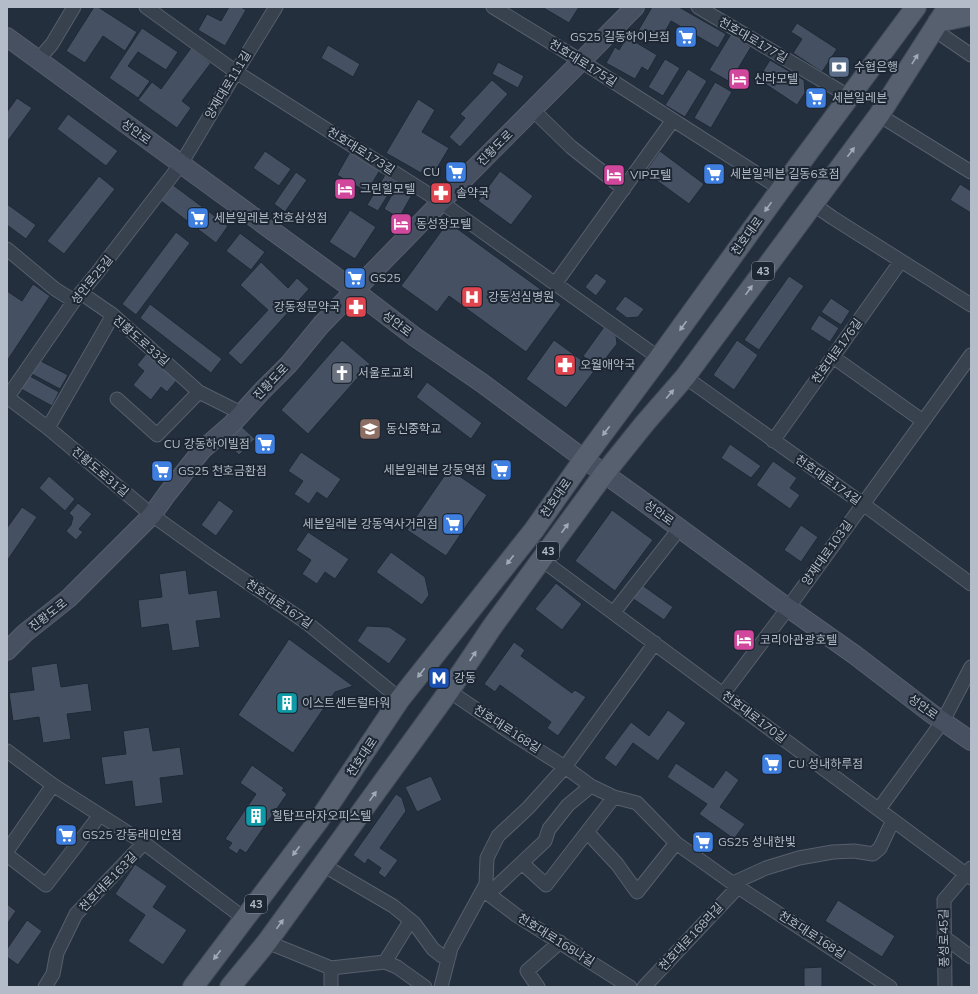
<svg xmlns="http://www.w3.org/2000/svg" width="978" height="994" font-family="Mulish,'Noto Sans KR',sans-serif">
	<rect width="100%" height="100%" fill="#242f3e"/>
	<path fill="#455162" stroke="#1f2835" d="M94,7H98L137,32L125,51L103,36L85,63L66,51Z
		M229,7H241L246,10L225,46L198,30L207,14L221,21Z
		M542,7H579L569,23Z
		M652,7H679L726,34L718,48L671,21L659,43L638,31Z
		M797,23L837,49L822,72L793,53L802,39L791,32Z
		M142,28L178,52L166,70L138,52L128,66L150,81L138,98L109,78Z
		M731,34L751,47L730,82L709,70Z
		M627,37L657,55L648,71L642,67L635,79L606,63L615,47L619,50Z
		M328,45L360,64L353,77L321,58Z
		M191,48L211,63L182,101L191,108L177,128L138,100L152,82L161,89Z
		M665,59L680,68L663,96L648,87Z
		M770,60L804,80L805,93L797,105L758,79Z
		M498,62L524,76L518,88L492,74Z
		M688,69L707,81L685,117L665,105Z
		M492,80L508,94L460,147L449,137L465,118L460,114Z
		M715,82L732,92L711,128L694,118Z
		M17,98L32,108L7,142V112Z
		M418,99L435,110L422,132L449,148L434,173L424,167L421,173L386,153Z
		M68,114L118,151L106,166L57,129Z
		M265,151L291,169L279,186L253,168Z
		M660,151L704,184L689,204L645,172Z
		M350,152L380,170L367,192L337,175Z
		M500,171L533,196L511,225L478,201Z
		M296,172L307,180L285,212L274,204Z
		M385,175L396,182L378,211L367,205Z
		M99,176L115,189L64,254L47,241Z
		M399,182L414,191L399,218L384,209Z
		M960,184L971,191V213L950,200Z
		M173,185L228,226L216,243L161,201Z
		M7,204L36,225L26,239L7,225Z
		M350,210L376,227L355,259L329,242Z
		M448,222L561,304L526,352L449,296L437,312L401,286Z
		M176,232L190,243L136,315L122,304Z
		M240,233L265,252L251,270L226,251Z
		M261,262L288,288L297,278L309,289L241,365L228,353L268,310L240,285Z
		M596,273L607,281L596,296L585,287Z
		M789,276L804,286L759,350L744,340Z
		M33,284L50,296L7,361V291L22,301Z
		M625,296L644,309L638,317L627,318L615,309Z
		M831,298L850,311L841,325L821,312Z
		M150,304L222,359L211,373L140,318Z
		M819,315L839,328L830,342L810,329Z
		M604,327L616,336L617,344L598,368L583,356Z
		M342,340L370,364L308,434L281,410Z
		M554,340L595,370L566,408L526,379Z
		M737,340L758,355L734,390L713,375Z
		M146,354L177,380L167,392L161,387L151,400L133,385L144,371L137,365Z
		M37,359L68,375L60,389L30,373Z
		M28,375L59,392L52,406L21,389Z
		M427,382L482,423L471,439L416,397Z
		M239,424L255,439L239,455L223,440Z
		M730,444L761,466L751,478L721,458Z
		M301,452L341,479L327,499L317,492L309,504L294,494L303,481L288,471Z
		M773,461L797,478L790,488L800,495L790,509L756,485Z
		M449,469L487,495L446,556L407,530Z
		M49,476L75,499L65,511L39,488Z
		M219,500L234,511L216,536L201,525Z
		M78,503L92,514L79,529L83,532L76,540L66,531L71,525L73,517L69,513Z
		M22,507L37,517L7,561V528Z
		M612,510L653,540L615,591L575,561Z
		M801,525L818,537L801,562L784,550Z
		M308,532L349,559L335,579L325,572L317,584L302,574L311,560L296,550Z
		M391,552L425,577L429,595L422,605L376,572Z
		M186,570L189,594L217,590L221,618L196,621L200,647L172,651L168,624L141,628L138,600L162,597L159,574Z
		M556,583L582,604L562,630L535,609Z
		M642,585L673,607L664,620L632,598Z
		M367,626L389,627L407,639L389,664L357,641Z
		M289,639L353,686L335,692L293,753L238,715Z
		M514,642L525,650L521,656L572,693L575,690L586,697L558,736L547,728L551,722L500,685L495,692L484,684Z
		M57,663L61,687L88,683L92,711L67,714L71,739L43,743L39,717L13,721L9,693L34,690L31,667Z
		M668,710L686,723L658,761L633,743L616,767L604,758L631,722L649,736Z
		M149,727L153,751L180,747L184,775L160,778L163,803L135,807L132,781L105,785L101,757L126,754L123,731Z
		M676,763L713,788L726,770L739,780L720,807L745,824L734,839L699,814L707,804L667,777Z
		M252,765L284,788L282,790L287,794L246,853L240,849L237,854L228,848L232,843L225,839L256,794L240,783Z
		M431,776L442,800L417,812L405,787Z
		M396,794L402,798L406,811L380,848L398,860L385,878L378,873L381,868L368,859L365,864L353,855Z
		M135,864L167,886L153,907L187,930L163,965L128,941L145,915L115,894Z
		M838,900L895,936L882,957L825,921Z
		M7,904L16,911L7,924Z
		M27,920L42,931L18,965L7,957V949Z
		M822,967V987H804V968Z"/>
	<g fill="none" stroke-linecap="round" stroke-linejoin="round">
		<g stroke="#565f6c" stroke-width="15">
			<path id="street" d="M146,7L236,72L441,202L659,358
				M493,7L581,61L781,189
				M698,7L850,97
				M933,29L971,55
				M38,60L52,44L74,7
				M533,110L571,147L624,189
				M879,115L971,172
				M813,204L833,218L971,305
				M7,249L55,289L74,301
				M555,284L673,120
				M81,293L113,315L199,392L241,413
				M833,357L923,421
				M685,377L863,504L971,584
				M7,397L48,428L152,515L209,556L307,623L400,699
				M7,398L74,301L97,273L181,164L236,72L276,7
				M117,399L157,435L199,392
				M48,428L113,315
				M773,441L901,261
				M542,560L971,878
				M614,612L680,528
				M449,691L514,735L565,767L591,786L614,797L637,803L676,843L738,887L890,987
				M723,694L788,608L971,355
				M7,751L53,785L144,843L245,919
				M879,809L943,721L971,667
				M587,832L617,864L637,892L676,843
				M7,851L53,785
				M7,855L46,885L100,815
				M522,863L546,885L614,797
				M323,865L393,906L414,923L433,949L442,956L449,957
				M733,883L766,868L799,858L833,852L854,851L873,854L880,848L893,820
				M483,890L516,915L630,987
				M483,890L495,888L545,841L549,829L568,805L591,786
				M944,937L971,957
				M267,942L331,968L385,962L397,967L425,987
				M385,962L409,923H414
				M45,987L53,974L57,953L76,914L144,843
				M331,987V968
				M441,987L451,948L486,884L487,858L498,836L528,808L565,767L655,643
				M538,987L527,971L560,942
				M644,987L738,887
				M945,987L944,900L971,868"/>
		</g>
		<g stroke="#565f6c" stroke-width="20">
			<path id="secondary" d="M7,37L355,291L415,337L482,383L584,459L637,497L780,602L855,655L932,714L971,741
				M7,651L25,633L69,598L152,515L167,494L202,450L232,424L261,392L289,364L321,325L441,202L635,7"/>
		</g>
		<g stroke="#414a57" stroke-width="22">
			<path id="primary" d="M938,22L971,15
				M193,987L319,820L400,699L534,530L584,459L659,358L781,189L916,7
				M230,987L267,942L449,691L492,627L604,474L645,423L685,377L879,115L948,7"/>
		</g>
		<use href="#street" stroke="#38414e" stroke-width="13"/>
		<use href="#secondary" stroke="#465061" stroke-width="18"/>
		<use href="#primary" stroke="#56606e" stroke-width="20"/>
	</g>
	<defs><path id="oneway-solid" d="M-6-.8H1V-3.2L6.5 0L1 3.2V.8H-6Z"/></defs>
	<g fill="#a1aab7">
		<use href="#oneway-solid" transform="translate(915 59) rotate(-58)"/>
		<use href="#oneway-solid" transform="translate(851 152) rotate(-53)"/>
		<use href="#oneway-solid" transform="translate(768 207) rotate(126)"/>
		<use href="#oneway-solid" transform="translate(749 290) rotate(-54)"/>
		<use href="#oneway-solid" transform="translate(683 326) rotate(126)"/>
		<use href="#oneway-solid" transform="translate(670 394) rotate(-49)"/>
		<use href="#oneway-solid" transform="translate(606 431) rotate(127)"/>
		<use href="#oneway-solid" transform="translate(565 528) rotate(-54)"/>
		<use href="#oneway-solid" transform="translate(510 560) rotate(128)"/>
		<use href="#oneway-solid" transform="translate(473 656) rotate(-56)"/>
		<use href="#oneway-solid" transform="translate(421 673) rotate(128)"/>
		<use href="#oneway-solid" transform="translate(373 796) rotate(-54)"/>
		<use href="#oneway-solid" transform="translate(296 851) rotate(127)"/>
		<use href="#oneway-solid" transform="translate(280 924) rotate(-54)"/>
		<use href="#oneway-solid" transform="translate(217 955) rotate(127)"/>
	</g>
	<defs>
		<g id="supermarket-square" transform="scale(1.15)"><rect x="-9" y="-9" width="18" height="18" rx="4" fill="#3f7fe0" stroke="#1d2633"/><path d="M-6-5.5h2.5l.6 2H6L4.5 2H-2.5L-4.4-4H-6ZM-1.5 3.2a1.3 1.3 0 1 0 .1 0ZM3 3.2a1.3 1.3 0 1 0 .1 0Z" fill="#fff"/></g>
		<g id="bank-square" transform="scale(1.15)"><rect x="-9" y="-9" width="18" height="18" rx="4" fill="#5c6f8a" stroke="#1d2633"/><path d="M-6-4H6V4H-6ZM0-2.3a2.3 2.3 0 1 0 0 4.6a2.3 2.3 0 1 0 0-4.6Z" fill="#fff"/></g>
		<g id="hotel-square" transform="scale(1.15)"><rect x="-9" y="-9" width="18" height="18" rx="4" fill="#d1479c" stroke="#1d2633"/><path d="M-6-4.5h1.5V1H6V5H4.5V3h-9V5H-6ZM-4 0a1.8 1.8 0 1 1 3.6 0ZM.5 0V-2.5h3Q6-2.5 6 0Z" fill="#fff"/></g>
		<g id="pharmacy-square" transform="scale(1.15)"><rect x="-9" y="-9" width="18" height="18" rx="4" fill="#e0444e" stroke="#1d2633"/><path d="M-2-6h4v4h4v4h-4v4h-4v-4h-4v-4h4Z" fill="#fff"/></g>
		<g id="hospital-square" transform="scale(1.15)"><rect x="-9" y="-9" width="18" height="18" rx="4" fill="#e0444e" stroke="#1d2633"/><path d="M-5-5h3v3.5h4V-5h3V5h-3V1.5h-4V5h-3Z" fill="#fff"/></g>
		<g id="church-square" transform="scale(1.15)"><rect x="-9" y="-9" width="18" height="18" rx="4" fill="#6b7280" stroke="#1d2633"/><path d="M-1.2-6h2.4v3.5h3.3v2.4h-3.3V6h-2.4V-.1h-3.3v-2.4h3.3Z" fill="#fff"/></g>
		<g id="school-square" transform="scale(1.15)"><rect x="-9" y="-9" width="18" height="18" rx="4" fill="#8d6e63" stroke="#1d2633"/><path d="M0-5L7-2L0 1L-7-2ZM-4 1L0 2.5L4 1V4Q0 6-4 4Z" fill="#fff"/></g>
		<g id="metro-square" transform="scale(1.15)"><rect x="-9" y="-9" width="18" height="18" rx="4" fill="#1a4fb4" stroke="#1d2633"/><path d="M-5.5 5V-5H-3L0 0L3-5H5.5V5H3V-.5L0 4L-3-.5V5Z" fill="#fff"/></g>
		<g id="building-square" transform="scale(1.15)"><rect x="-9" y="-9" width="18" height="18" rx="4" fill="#0f9aa8" stroke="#1d2633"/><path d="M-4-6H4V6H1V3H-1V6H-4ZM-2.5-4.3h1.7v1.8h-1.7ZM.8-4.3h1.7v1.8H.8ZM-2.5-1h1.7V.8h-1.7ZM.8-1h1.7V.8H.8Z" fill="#fff"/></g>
	</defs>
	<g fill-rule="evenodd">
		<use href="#supermarket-square" x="686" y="37"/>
		<use href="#bank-square" x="839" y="67"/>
		<use href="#hotel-square" x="739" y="79"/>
		<use href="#supermarket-square" x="816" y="98"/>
		<use href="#supermarket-square" x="456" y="172"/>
		<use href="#supermarket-square" x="714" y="174"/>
		<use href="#hotel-square" x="614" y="175"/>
		<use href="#hotel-square" x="345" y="189"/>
		<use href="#pharmacy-square" x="441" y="193"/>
		<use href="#supermarket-square" x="198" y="218"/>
		<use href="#hotel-square" x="401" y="224"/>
		<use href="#supermarket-square" x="355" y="278"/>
		<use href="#hospital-square" x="472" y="297"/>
		<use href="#pharmacy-square" x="356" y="307"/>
		<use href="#pharmacy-square" x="565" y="365"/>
		<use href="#church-square" x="342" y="373"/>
		<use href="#school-square" x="370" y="429"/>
		<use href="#supermarket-square" x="265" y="444"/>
		<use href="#supermarket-square" x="501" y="470"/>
		<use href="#supermarket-square" x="162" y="471"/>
		<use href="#supermarket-square" x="453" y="524"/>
		<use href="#hotel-square" x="744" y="640"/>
		<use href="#metro-square" x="439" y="678"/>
		<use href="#building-square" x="287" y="703"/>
		<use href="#supermarket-square" x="772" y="764"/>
		<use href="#building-square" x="256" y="816"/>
		<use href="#supermarket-square" x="66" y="835"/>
		<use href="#supermarket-square" x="703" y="842"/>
	</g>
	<g text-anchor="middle" stroke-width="4" stroke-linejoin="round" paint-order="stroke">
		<g fill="#1d2633" stroke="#878f9c" stroke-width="1">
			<rect x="752" y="262" width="22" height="18" rx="3"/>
			<rect x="537" y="542" width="22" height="18" rx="3"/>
			<rect x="245" y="895" width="22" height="18" rx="3"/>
		</g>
		<g font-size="11" font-weight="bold" fill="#b4bcc9">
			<text x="763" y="275">43</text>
			<text x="548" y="555">43</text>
			<text x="256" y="908">43</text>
		</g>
		<g font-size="12" fill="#b4bcc9" stroke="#1d2633" text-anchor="start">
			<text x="670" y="41" text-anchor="end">GS25 길동하이브점</text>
			<text x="854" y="71">수협은행</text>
			<text x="754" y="83">신라모텔</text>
			<text x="832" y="102">세븐일레븐</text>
			<text x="440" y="176" text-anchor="end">CU</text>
			<text x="730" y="178">세븐일레븐 길동6호점</text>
			<text x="630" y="179">VIP모텔</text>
			<text x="360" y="193">그린힐모텔</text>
			<text x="456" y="197">솔약국</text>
			<text x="214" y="222">세븐일레븐 천호삼성점</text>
			<text x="416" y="228">동성장모텔</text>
			<text x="370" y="282">GS25</text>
			<text x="488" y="301">강동성심병원</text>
			<text x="340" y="311" text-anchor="end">강동정문약국</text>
			<text x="580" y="369">오월애약국</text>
			<text x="358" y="377">서울로교회</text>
			<text x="386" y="433">동신중학교</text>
			<text x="250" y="448" text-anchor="end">CU 강동하이빌점</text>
			<text x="486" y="474" text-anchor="end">세븐일레븐 강동역점</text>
			<text x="178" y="475">GS25 천호금환점</text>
			<text x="438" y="528" text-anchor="end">세븐일레븐 강동역사거리점</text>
			<text x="760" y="644">코리아관광호텔</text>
			<text x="454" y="682">강동</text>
			<text x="302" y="707">이스트센트럴타워</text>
			<text x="788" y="768">CU 성내하루점</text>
			<text x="272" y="820">힐탑프라자오피스텔</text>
			<text x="82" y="839">GS25 강동래미안점</text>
			<text x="718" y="846">GS25 성내한빛</text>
		</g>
		<g font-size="12" fill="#b4bcc9" stroke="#1d2633">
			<text transform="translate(753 40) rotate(30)" y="4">천호대로177길</text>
			<text transform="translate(583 63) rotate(32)" y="4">천호대로175길</text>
			<text transform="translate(228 85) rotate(-59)" y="4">양재대로111길</text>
			<text transform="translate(136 132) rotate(36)" y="4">성안로</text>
			<text transform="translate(495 148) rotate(-45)" y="4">진황도로</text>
			<text transform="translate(361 151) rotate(32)" y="4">천호대로173길</text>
			<text transform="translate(747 236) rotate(-54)" y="4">천호대로</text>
			<text transform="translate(92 280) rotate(-51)" y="4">성안로25길</text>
			<text transform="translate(397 324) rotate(37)" y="4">성안로</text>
			<text transform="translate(141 341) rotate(41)" y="4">진황도로33길</text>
			<text transform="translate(837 351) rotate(-54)" y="4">천호대로176길</text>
			<text transform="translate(271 382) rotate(-46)" y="4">진황도로</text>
			<text transform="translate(100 472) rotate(40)" y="4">진황도로31길</text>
			<text transform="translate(828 480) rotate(35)" y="4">천호대로174길</text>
			<text transform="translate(556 498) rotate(-55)" y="4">천호대로</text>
			<text transform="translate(659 513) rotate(36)" y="4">성안로</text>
			<text transform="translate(827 553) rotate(-54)" y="4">양재대로103길</text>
			<text transform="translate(279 604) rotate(34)" y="4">천호대로167길</text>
			<text transform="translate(48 615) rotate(-38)" y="4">진황도로</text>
			<text transform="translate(923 707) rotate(36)" y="4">성안로</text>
			<text transform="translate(754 717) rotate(37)" y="4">천호대로170길</text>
			<text transform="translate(507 729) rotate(33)" y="4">천호대로168길</text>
			<text transform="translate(362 757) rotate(-56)" y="4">천호대로</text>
			<text transform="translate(108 882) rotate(-46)" y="4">천호대로163길</text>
			<text transform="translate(812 935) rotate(33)" y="4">천호대로168길</text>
			<text transform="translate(691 937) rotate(-47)" y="4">천호대로168라길</text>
			<text transform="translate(944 938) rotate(-91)" y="4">풍성로45길</text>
			<text transform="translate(556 940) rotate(32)" y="4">천호대로168나길</text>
		</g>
	</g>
	<rect width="978" height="994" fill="none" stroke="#b4bcc9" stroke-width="16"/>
</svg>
